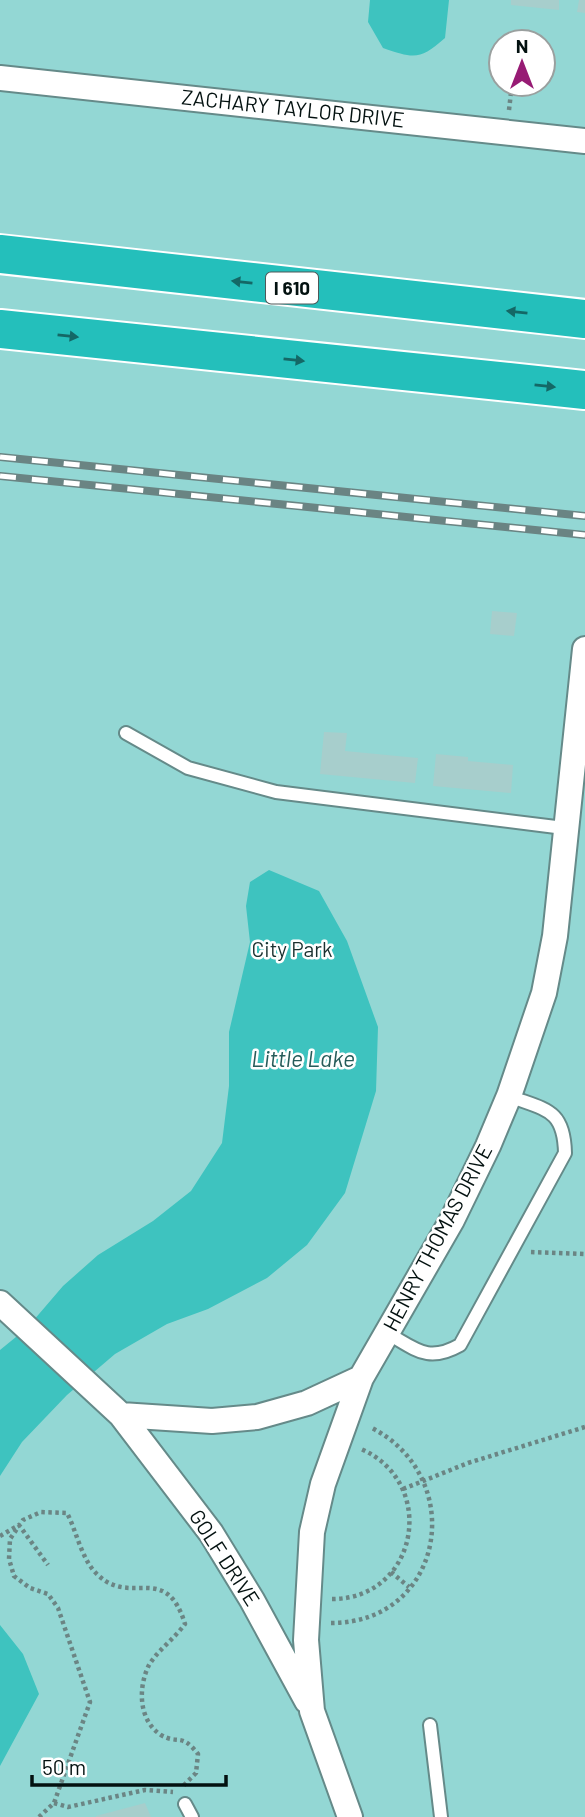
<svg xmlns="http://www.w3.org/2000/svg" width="585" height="1817" font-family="Barlow,sans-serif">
	<rect width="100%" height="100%" fill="#d6fefc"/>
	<path fill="#93d7d4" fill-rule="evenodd" d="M0,0H585V1817H0ZM501,42H543V84H501Z"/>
	<path fill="#3ec3bf" d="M370,0H449L445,38C420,60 415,59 383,48L368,22Z
		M269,870L319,891L347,941L378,1027L376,1091L345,1193L307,1245L267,1278L208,1309L167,1324L115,1354L67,1395L22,1442L0,1476V1350L27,1328L63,1286L98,1255L153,1221L191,1191L222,1143L229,1086V1032L250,942L246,906L250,882Z
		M0,1625L23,1654L39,1694L0,1766Z"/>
	<path fill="#a7cecc" d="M511,0H559V10L511,5Z
		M579,0H585V13L577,12Z
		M492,611L517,613L514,636L490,634Z
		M324,732L347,733L345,751L418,758L415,783L320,774Z
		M436,754L468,757V761L513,765L511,793L433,786Z
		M145,1803L151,1817H96V1816Z"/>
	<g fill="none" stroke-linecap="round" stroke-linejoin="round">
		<g stroke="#658a89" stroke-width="16">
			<path id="lane" d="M126,733L188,768L276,792L564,828
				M387,1333C417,1350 428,1363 460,1345L565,1153C564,1109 546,1110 509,1096
				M430,1725L441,1817
				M185,1804L192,1817"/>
		</g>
		<g stroke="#658a89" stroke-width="28">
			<path id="street" d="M0,78L585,141
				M0,1303L121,1415L212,1421L257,1417L307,1403L361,1378
				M121,1415L211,1533L252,1600L307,1701
				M350,1817L312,1711L306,1640L312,1532L323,1484L361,1378L452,1220L488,1146L509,1096L544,993L555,936L585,649"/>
		</g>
		<g stroke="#fff" stroke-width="42">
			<path id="highway" d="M0,254L585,319
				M0,329L585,390"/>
		</g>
		<path stroke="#6b8584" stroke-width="4.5" stroke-dasharray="3.5 3.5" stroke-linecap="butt" d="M509,110L512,84
			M531,1252L585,1254
			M403,1489L468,1463L585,1427
			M0,1536L19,1525L48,1565
			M391,1572L409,1587
			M332,1599C418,1599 439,1483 361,1449
			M331,1623C445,1623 469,1476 370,1427
			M54,1803L68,1807L145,1790L173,1792
			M39,1817L54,1803L90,1702L58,1608L48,1594L30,1588L14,1576L9,1559L10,1539L23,1520L41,1512L67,1513C77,1532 82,1562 99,1576C132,1606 166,1562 185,1624C175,1638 157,1651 149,1665C138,1687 138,1720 161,1735C178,1745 181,1732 198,1754L196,1773L183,1786"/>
		<use href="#lane" stroke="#fff" stroke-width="12"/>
		<use href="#street" stroke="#fff" stroke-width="24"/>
		<use href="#highway" stroke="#24bfbb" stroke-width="38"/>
		<g stroke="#6a8483" stroke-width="8">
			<path id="rail" d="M0,457L585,516
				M0,476L585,535"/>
		</g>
		<use href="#rail" stroke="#fff" stroke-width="5" stroke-dasharray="16" stroke-linecap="butt"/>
	</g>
	<defs><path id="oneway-solid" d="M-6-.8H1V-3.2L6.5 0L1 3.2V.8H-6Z" transform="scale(1.75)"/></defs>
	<g fill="#146866">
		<use href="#oneway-solid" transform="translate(242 282) rotate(-174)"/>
		<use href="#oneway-solid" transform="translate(517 312) rotate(-174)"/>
		<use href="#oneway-solid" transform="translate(68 336) rotate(6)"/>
		<use href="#oneway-solid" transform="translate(294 360) rotate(6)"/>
		<use href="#oneway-solid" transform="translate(545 386) rotate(6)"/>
	</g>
	<g text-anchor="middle" stroke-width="5" stroke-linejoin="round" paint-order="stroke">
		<rect fill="#fff" stroke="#4f5858" stroke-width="2" x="266" y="272.5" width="52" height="31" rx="5"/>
		<g font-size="19" font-weight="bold" fill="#031110">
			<text x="292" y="295">I 610</text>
		</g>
		<g font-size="21" fill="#031110" stroke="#fff">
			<text transform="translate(293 109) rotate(6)" y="7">ZACHARY TAYLOR DRIVE</text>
			<text transform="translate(438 1238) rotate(-62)" y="7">HENRY THOMAS DRIVE</text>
			<text transform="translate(224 1558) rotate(57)" y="7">GOLF DRIVE</text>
		</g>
		<g font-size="21" fill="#1a3130" stroke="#fff">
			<text x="292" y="957">City Park</text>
		</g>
		<g font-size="23" font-style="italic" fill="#265c5a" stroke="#fff">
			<text x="303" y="1067">Little Lake</text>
		</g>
	</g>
	<g transform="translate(522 63)"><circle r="33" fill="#ffffff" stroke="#9aa09f" stroke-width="2"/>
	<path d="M0-5L12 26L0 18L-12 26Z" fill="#971b74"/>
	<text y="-10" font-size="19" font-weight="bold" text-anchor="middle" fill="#031110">N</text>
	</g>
	<path d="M32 1775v10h194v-10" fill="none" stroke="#031110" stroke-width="3.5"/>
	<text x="42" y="1775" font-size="21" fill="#031110" stroke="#ffffff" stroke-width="5" paint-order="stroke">50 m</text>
</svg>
